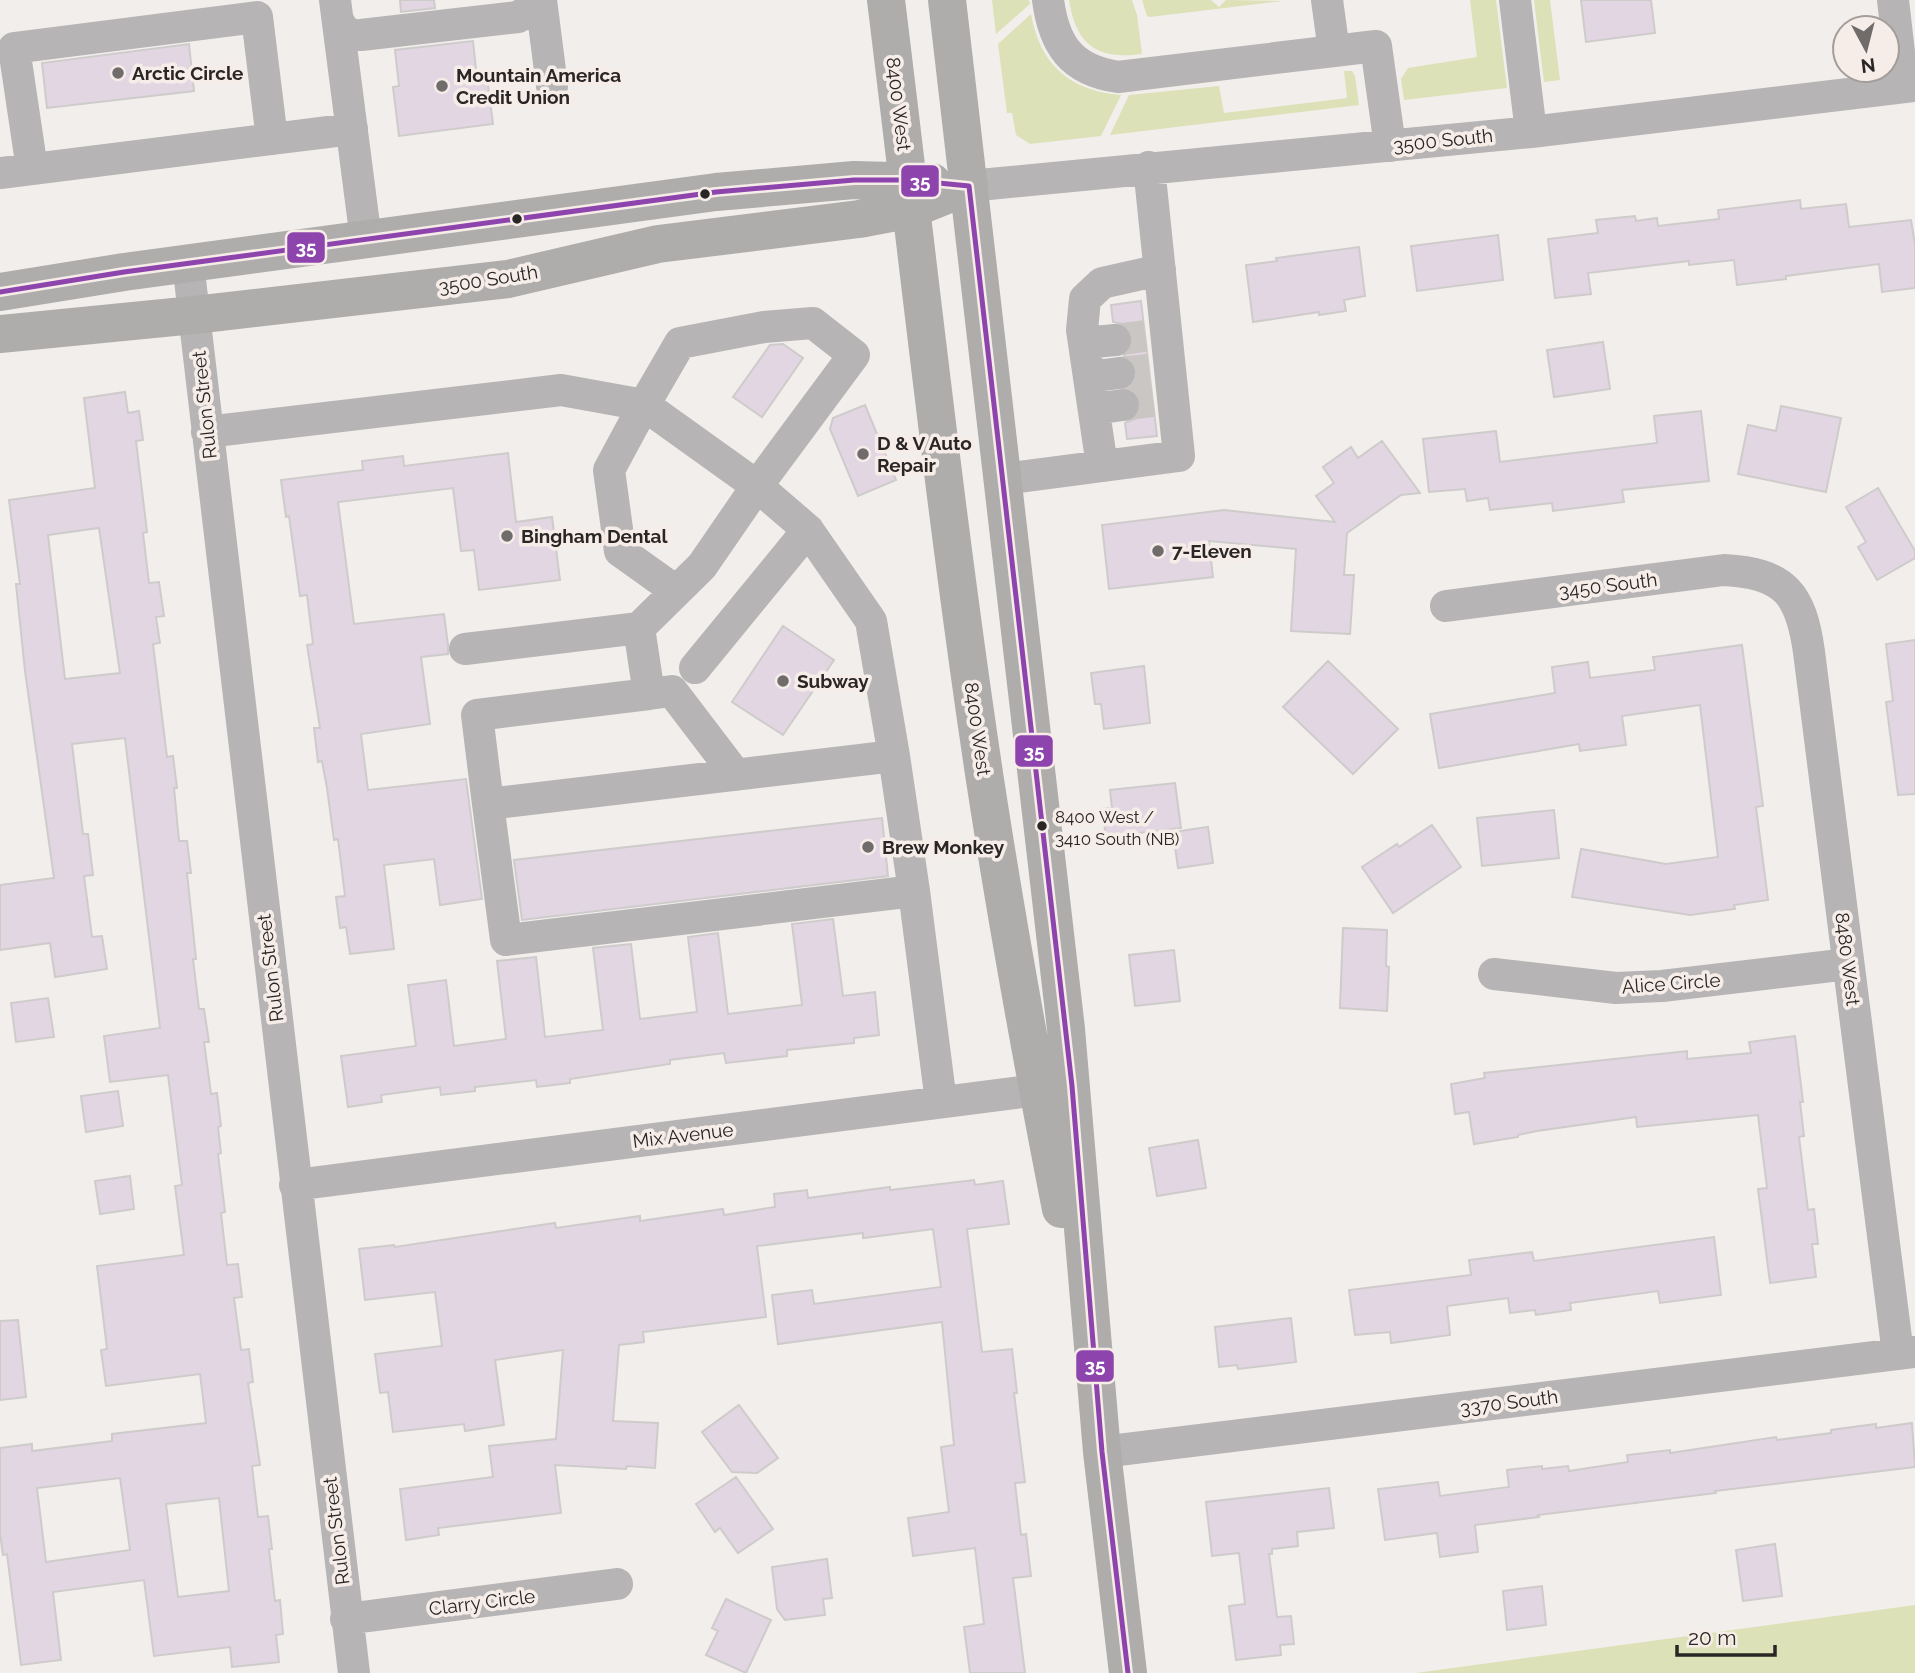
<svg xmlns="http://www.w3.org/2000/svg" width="1915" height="1673" font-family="Raleway,sans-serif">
	<rect width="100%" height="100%" fill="#f2eeec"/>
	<path fill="#dde1b7" d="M992,0H1029L1030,4L996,34Z
		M1069,0H1132L1137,15L1142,54C1097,60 1076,45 1069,0Z
		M1142,0H1211L1219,7L1226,0L1283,1L1150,17L1147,16Z
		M1470,0H1496L1507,88L1404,100L1401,79L1408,68L1477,57Z
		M1534,0H1550L1560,80L1544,82Z
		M1031,14C1040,65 1070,91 1121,95L1101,136L1030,144L1016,135L1012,113H1007L998,44Z
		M1344,71H1352L1355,76L1359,105L1110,135L1129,95L1219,86L1224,113L1347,98Z
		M1915,1605V1673H1416Z"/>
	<path fill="#e3d6e3" stroke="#cecbcb" stroke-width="2" fill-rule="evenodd" d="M400,0H434L435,8L401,12Z
		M1581,0H1651L1655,33L1586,42Z
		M473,41L477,79L487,77L493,124L399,136L393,87L399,86L395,50Z
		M189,44L194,91L47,108L42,63Z
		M1800,200L1801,209L1846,204L1849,227L1911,220L1915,244V288L1882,292L1879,264L1786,276V279L1737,285L1734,260L1689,265V261L1588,273L1591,294L1555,298L1548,239L1598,233L1596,220L1635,216L1636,221L1657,218L1658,226L1719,219L1718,210Z
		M1498,235L1503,280L1417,291L1411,246Z
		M1359,247L1365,296L1344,300L1346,311L1319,315V312L1253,322L1246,265L1277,261L1276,258Z
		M1141,301L1157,436L1127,439L1125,423L1135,419L1140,413L1141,403L1138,394L1130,388L1136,379L1137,370L1133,361L1124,356L1131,348L1133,338L1129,329L1123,324L1113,322L1111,305Z
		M1603,342L1610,389L1554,397L1547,350Z
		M783,344L803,358L762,417L733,397L770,345Z
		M125,392L128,413L139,411L143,440L136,441L147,532L143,533L149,583L159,582L164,616L156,617L160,643L153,644L167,757L173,756L177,788H174L179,841H187L191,873H187L196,959H193L199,1009H204L209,1042H204L211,1094L217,1093L221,1126L218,1127L221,1153L218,1154L225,1212L221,1213L227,1265L238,1264L242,1297L234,1298L241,1350L249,1349L253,1382L248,1383L260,1465L252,1466L258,1517L268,1516L272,1549H269L275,1601L280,1600L283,1634L276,1635L279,1662L232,1667L230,1647L154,1656L144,1580L53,1592L61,1660L21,1665L7,1554L3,1555L0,1534V1448L32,1444V1451L112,1441V1434L206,1423L200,1374L106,1386L101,1350L107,1349L97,1266L184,1255L175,1186L182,1185L168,1075L110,1082L104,1036L160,1028L125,738L72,744L83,834H88L93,875L84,876L92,937L102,936L107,969L55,977L50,943L0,950V885L54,878L25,671L16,584H20L9,500L95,488L84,398ZM99,528L120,673L65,679L48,535ZM120,1478L130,1550L46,1562L37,1488ZM219,1498L229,1591L178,1597L166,1504Z
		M865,405L896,480L858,496L830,429L833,418Z
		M1781,406L1841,418L1826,492L1738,474L1748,425L1776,431Z
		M1701,411L1709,481L1622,490L1624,502L1553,511L1552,503L1490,510L1488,498L1467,501L1465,489L1429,492L1423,439L1496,431L1500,462L1657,443L1654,416Z
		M1382,441L1420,493L1401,495L1347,533L1344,575H1354L1350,634L1291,631L1296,549L1209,541L1213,577L1109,589L1102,525L1224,510L1335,522L1316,496L1334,483L1323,467L1351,447L1358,458Z
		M508,453L516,522L552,517L560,580L479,590L474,550L461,551L453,488L338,502L354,624L444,614L448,645V654L421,657L430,724L361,734L368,790L466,779L482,899L440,905L434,859L384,865L394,949L350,954L346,927L340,928L336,897L345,896L338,839L334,840L327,788L322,761L318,762L314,728H320L307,645L313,644L307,595L300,596L289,516L286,517L281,480L363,470L362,461L403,456L404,466Z
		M1878,488L1915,551V558L1877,580L1858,547L1866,542L1846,507Z
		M783,626L834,660L783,735L732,702Z
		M1915,640V794L1898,795L1886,702L1893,701L1886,644Z
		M1742,645L1763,806L1756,807L1768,900L1734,905L1735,909L1690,915L1572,897L1581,849L1666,864L1718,857L1700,705L1622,716L1626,745L1580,751L1579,744L1439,768L1430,714L1555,693L1552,667L1588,662L1590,678L1655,670L1653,657Z
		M1328,661L1398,729L1353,774L1283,707Z
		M1144,666L1150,723L1104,729L1101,704H1095L1091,673Z
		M1175,783L1181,828L1106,837L1102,809L1112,808L1110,790Z
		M1554,810L1559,858L1482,866L1477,818Z
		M882,818L888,876L522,920L514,860Z
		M1432,825L1461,867L1393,913L1362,867L1397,844L1399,847Z
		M1208,827L1213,863L1178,868L1173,832Z
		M833,919L843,996L875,992L879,1035L854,1038V1043L787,1050V1056L726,1063L724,1053L670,1060V1064L570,1079V1083L537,1087L536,1080L475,1087V1091L441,1095L440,1087L381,1095L382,1102L348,1107L341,1056L416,1046L408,985L446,980L454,1046L506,1039L497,961L536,957L545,1037L603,1030L593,948L631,944L640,1019L697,1012L688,937L718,933L728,1014L802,1005L792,924Z
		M1343,928L1387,930L1386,966L1389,967L1387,1011L1340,1008Z
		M1174,950L1180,1001L1135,1006L1129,955Z
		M48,998L54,1037L16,1042L11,1003Z
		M1795,1036L1803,1102H1800L1804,1136L1799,1137L1808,1210L1814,1209L1818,1244H1812L1816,1277L1770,1283L1758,1189L1767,1188L1758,1115L1637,1127L1636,1117L1537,1131L1518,1135V1137L1474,1144L1469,1112L1455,1114L1451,1084L1485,1078L1484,1073L1687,1051V1059L1751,1053L1749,1042Z
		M118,1091L123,1126L86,1132L81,1096Z
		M1198,1140L1206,1188L1157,1196L1149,1148Z
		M130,1176L134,1209L100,1214L95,1181Z
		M974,1180L975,1185L1003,1181L1009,1224L967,1229L982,1352L1012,1349L1017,1393H1014L1025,1482L1015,1483L1021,1535L1026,1534L1031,1576L1013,1578L1025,1673H970L964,1627L984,1624L975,1548L913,1556L908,1518L949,1512L941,1447L954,1445L942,1322L778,1344L772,1295L812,1290L814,1304L941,1287L933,1229L863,1238V1233L757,1246L766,1317L643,1332L644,1342L619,1345L613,1421L658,1423L655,1468L627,1466L626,1469L555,1465L561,1513L438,1528L439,1535L406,1540L400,1489L493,1477L489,1446L556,1439L563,1350L495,1360L504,1425L465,1431L464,1424L393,1432L388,1392L380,1393L375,1354L442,1346L435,1292L365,1300L359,1249L394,1245L395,1247L555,1223L556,1228L640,1216V1221L723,1209L724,1215L775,1207L774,1194L807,1190L808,1198L890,1187V1190Z
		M1714,1237L1721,1295L1660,1303L1658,1291L1570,1303L1571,1310L1536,1315L1535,1310L1510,1313L1508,1298L1447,1306L1450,1335L1391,1343L1390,1332L1355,1335L1349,1290L1471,1275L1469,1260L1532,1252L1534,1261Z
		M1291,1318L1296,1362L1238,1369L1237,1365L1219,1367L1215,1327Z
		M18,1320L26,1397L0,1400V1321Z
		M739,1405L778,1458L757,1473L732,1472L702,1432Z
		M1912,1423L1915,1467L1715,1491L1716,1493L1538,1515L1539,1517L1475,1525L1478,1552L1440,1557L1437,1533L1385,1540L1378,1489L1438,1482L1440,1496L1509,1487L1507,1470L1542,1466V1469L1568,1466L1569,1471L1628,1462L1627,1455L1670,1450V1453L1776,1437L1777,1440L1831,1433V1430L1876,1424V1428Z
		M736,1477L773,1529L738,1553L720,1528L715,1532L696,1504Z
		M1329,1488L1334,1528L1297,1532L1298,1546L1272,1549V1554H1269L1277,1617L1291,1616L1294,1644L1280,1645L1281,1655L1236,1660L1229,1606L1245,1604L1239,1553L1212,1556L1206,1502Z
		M1775,1544L1782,1596L1743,1601L1736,1550Z
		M827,1559L832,1598L823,1599L825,1615L785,1620L777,1609L772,1567Z
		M1542,1586L1546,1625L1507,1630L1503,1591Z
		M726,1599L771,1620L746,1673L706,1655L718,1631L712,1628Z"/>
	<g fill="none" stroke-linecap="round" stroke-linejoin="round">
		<path stroke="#cac6c4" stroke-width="32" stroke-dasharray="32 16" stroke-linecap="butt" d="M1115,340L1145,336
			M1119,373L1149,370
			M1123,405L1153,401"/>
		<path stroke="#b6b4b4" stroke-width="32" d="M335,0L366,240
			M541,0L552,86
			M1048,0C1054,45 1071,70 1118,77L1376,46L1390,146
			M1327,0L1334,51
			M1515,0L1531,132
			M1893,0L1903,87
			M338,20C343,31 349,36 361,35L518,17L535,6L539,0
			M32,169L14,48L257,17L272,139
			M0,173L352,129
			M969,186L1531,132L1915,86
			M188,263L354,1673
			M1084,343L1115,340
			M1089,377L1119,373
			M1094,409L1123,405
			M207,432L561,390L644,405L680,343L764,327L813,323L854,355L757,486L644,405L609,470L620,551L676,591
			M1102,466L1082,330L1085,299L1102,283L1160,270
			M1003,479L1179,456L1149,167
			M1446,606L1724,570C1785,573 1801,594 1809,652L1898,1354
			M465,649L639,628L702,566L757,486L808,530L871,621L894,756L914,891L506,940L488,804L894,756
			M695,668L808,530
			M649,694L672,691L736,775
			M488,804L477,715L649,694L639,628
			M914,891L941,1102
			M1494,974L1616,988L1662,986L1848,964
			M295,1185L1061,1087
			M1102,1452L1915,1352
			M346,1619L617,1584"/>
		<path stroke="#afadab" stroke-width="38" d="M886,0C918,260 946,521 985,780C1007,923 1033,1066 1061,1209
			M947,0L1066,1029L1102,1452L1128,1673
			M0,292L124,272L716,192L854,180L932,182
			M0,334L194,315L508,279L658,244L859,219L912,209L969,186"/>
		<g stroke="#f6ede8" stroke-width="10">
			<path id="bus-1" d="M0,292L124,272L716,192L854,180H908L969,186L1072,1086L1102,1452L1128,1673"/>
		</g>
		<use href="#bus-1" stroke="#8e44ad" stroke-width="5"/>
	</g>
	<g fill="#6f6c6b" stroke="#f6ede8" stroke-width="2.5">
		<circle cx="118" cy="73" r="7"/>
		<circle cx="442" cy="86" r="7"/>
		<circle cx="863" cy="454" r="7"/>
		<circle cx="507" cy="536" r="7"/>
		<circle cx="1158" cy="551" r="7"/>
		<circle cx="783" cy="681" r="7"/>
		<circle cx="868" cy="847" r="7"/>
	</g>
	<g fill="#292625" stroke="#f6ede8" stroke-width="2.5">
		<circle cx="705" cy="194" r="6"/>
		<circle cx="517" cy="219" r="6"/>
		<circle cx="1042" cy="826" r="6"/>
	</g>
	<g text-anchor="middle" stroke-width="7" stroke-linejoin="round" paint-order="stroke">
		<g font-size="17" fill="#292625" stroke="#f6ede8" text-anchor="start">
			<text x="1055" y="823">8400 West /<tspan x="1055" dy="22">3410 South (NB)</tspan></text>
		</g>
		<g font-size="19" font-weight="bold" fill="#292625" stroke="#f6ede8" text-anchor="start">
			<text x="132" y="80">Arctic Circle</text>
			<text x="456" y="82">Mountain America<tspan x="456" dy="22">Credit Union</tspan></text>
			<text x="877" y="450">D &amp; V Auto<tspan x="877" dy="22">Repair</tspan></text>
			<text x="521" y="543">Bingham Dental</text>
			<text x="1172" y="558">7-Eleven</text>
			<text x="797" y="688">Subway</text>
			<text x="882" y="854">Brew Monkey</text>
		</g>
		<g font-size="19" fill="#292625" stroke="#f6ede8">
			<text transform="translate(899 104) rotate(83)" y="7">8400 West</text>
			<text transform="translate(1443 140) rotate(-6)" y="7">3500 South</text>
			<text transform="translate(488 279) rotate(-9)" y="7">3500 South</text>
			<text transform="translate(204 405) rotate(-96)" y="7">Rulon Street</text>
			<text transform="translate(1608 585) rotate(-7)" y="7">3450 South</text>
			<text transform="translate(978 729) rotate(82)" y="7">8400 West</text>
			<text transform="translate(1848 959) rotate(83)" y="7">8480 West</text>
			<text transform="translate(270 968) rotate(-97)" y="7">Rulon Street</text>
			<text transform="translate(1671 983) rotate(-4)" y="7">Alice Circle</text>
			<text transform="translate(683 1135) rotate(-7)" y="7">Mix Avenue</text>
			<text transform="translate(1509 1402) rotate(-7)" y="7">3370 South</text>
			<text transform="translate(336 1531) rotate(-97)" y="7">Rulon Street</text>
			<text transform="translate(482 1602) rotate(-7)" y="7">Clarry Circle</text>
		</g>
	</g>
	<g stroke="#f6ede8" stroke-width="2.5">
		<rect x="900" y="164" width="40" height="34" rx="7" fill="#8e44ad"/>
		<rect x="286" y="231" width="40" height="33" rx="7" fill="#8e44ad"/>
		<rect x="1014" y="734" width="40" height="34" rx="7" fill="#8e44ad"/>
		<rect x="1075" y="1349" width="40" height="34" rx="7" fill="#8e44ad"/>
	</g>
	<g font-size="19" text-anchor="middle" font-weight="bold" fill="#fff">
		<text x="920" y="188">35</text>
		<text x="306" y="254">35</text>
		<text x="1034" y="758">35</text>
		<text x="1095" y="1372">35</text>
	</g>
	<g transform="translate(1866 49) rotate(173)"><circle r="33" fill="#f6ede8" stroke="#a49d9a" stroke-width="2"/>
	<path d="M0-5L12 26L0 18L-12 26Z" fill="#6f6c6b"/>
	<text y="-10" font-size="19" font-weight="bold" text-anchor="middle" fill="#292625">N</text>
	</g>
	<path d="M1677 1645v10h98v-10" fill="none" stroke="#292625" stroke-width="3.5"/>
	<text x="1688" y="1645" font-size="21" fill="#292625" stroke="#f6ede8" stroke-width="5" paint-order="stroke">20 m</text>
</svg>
